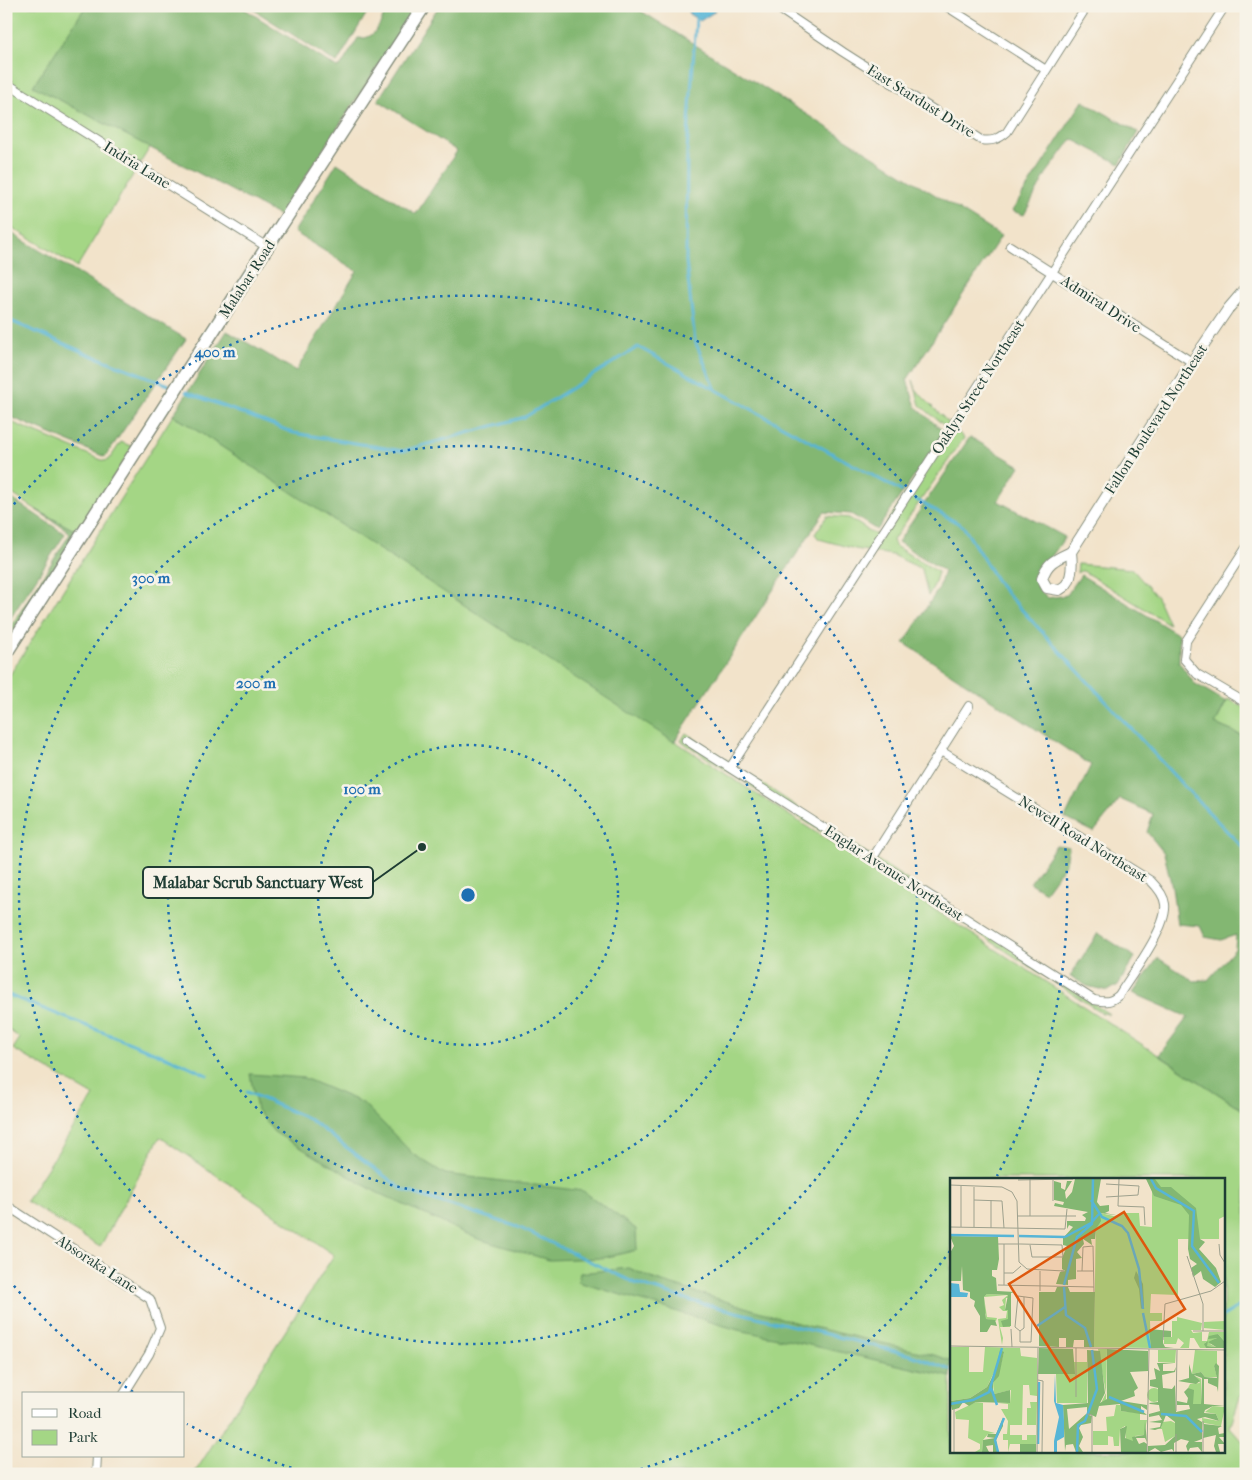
<svg xmlns="http://www.w3.org/2000/svg" width="1252" height="1480" font-family="'IM FELL French Canon',serif">
	<rect width="100%" height="100%" fill="#f7f3e8"/>
	<filter id="ink" filterUnits="userSpaceOnUse"><feTurbulence type="fractalNoise" baseFrequency=".02" numOctaves="2"/><feDisplacementMap in="SourceGraphic" scale="10" xChannelSelector="R" yChannelSelector="G"/><feConvolveMatrix kernelMatrix="1 2 1 2 8 2 1 2 1" color-interpolation-filters="sRGB"/></filter>
	<filter id="wash" filterUnits="userSpaceOnUse"><feTurbulence type="fractalNoise" baseFrequency=".0096" numOctaves="4" result="noise"/><feDisplacementMap in="SourceGraphic" scale="20" xChannelSelector="R" yChannelSelector="G"/><feGaussianBlur stdDeviation="1.12" result="paint"/><feColorMatrix in="noise" values="0 0 0 0 0 0 0 0 0 0 0 0 0 0 0 0 0 1.4 0 .05"/><feComposite in="paint" operator="in"/></filter>
	<g filter="url(#wash)">
		<rect width="100%" height="100%" fill="#f2e3ca"/>
		<path fill="#a4d685" stroke="#628a5c" fill-rule="evenodd" d="M6,6H86L34,86L150,147L77,267L6,224Z
			M913,380L916,390L964,438L893,540L895,546L938,572L934,585L928,596L922,569L892,555L855,549L819,539L815,534L827,516L849,518L874,534H880L947,428L920,405Z
			M173,415L1246,1112V1392L1240,1397L1230,1427L1246,1445V1466L1241,1474H194L334,1255L160,1137L100,1247L26,1201L94,1096L13,1049L20,1038L6,1028V681ZM951,1179H1223V1451H951Z
			M6,420L104,461L109,460L121,442L133,447L78,532L37,510L6,490Z
			M1078,564L1132,569L1157,597L1169,624L1083,571H1080L1077,573Z
			M1228,699L1246,709V740L1241,735L1215,724Z
			M686,733L1109,1014L1102,1013L681,741Z"/>
		<path fill="#83b772" stroke="#517a53" d="M86,6H240L337,68L341,66L358,38C375,41 383,21 386,6H417L280,216L33,86Z
			M248,6H371L337,63Z
			M439,6H633L1001,236L907,380L916,407L944,432L877,530L851,514L824,512L674,742L173,415L227,331L296,371L357,271L294,232L337,163L416,214L457,151L378,100Z
			M1083,101L1138,132L1120,164L1072,139L1046,174L1024,215L1012,211Z
			M6,230L186,339L105,457L6,415Z
			M970,437L1020,466L998,501L1065,537L1038,576L1037,587L1048,598L1067,595L1081,575L1179,635V662L1194,683L1226,702L1215,724L1241,735L1246,740V1112L1159,1055L1188,1017L1133,993L1158,958L1194,981L1208,980L1235,949L1236,935L1221,940L1205,937L1200,926L1177,924L1172,887L1164,853L1147,832L1153,814L1120,799L1094,832L1065,818L1091,765L904,643L939,588L944,571L898,542Z
			M6,495L65,534L6,625Z
			M36,510L78,532L6,642V634L70,534L67,530Z
			M1056,845L1069,847L1066,863L1045,892L1030,883Z
			M1098,933L1135,957L1118,985L1108,991L1087,986L1070,976Z
			M250,1074L304,1078L363,1103L413,1154L445,1174L583,1191L636,1229L637,1250L603,1258L549,1260L478,1239L376,1192L274,1132L257,1110Z
			M629,1268L656,1280L804,1325L938,1356L951,1361V1377L783,1339L738,1330L578,1282L580,1273Z"/>
		<path fill="#57b5d6" stroke="#3b7985" d="M689,6H715L714,12L700,21L689,14Z"/>
		<g fill="none" stroke-linecap="round" stroke-linejoin="round">
			<path stroke="#57b5d6" stroke-width="3" d="M696,19L687,152L686,261L695,341L716,390
				M6,319L83,352L169,385
				M186,392L294,433L403,451L525,417L638,347L901,491
				M915,499L963,526L1000,586L1180,782L1246,851
				M6,994L186,1065L207,1075
				M247,1092L309,1119L403,1190L518,1227L635,1283L692,1301L911,1355L951,1370
				M1223,1316L1246,1302"/>
		</g>
	</g>
	<g filter="url(#ink)">
		<g fill="none" stroke-linecap="round" stroke-linejoin="round">
			<g stroke="#88907f" stroke-width="10">
				<path id="minor" d="M775,6L843,52L981,140C992,142 999,139 1007,132L1087,6
					M946,6L1046,70
					M6,83L267,247
					M1010,246L1192,362
					M1246,548L1186,641L1184,659L1197,674L1246,703
					M686,740L1094,1000C1105,1002 1110,1003 1119,995C1132,974 1168,927 1165,904C1164,895 1158,888 1151,881L941,751
					M730,768L1225,6
					M872,859L969,706
					M6,1205L150,1299L160,1328L149,1354L124,1394
					M96,1474L97,1456"/>
			</g>
			<g stroke="#88907f" stroke-width="12">
				<path id="tertiary" d="M1071,552C1072,561 1073,577 1066,585C1064,587 1062,588 1059,590L1047,588L1042,579C1047,562 1056,559 1071,552L1192,362L1228,309L1246,288"/>
			</g>
			<g stroke="#88907f" stroke-width="15">
				<path id="primary" d="M6,653L267,247L424,6"/>
			</g>
			<use href="#minor" stroke="#fff" stroke-width="8"/>
			<use href="#tertiary" stroke="#fff" stroke-width="10"/>
			<use href="#primary" stroke="#fff" stroke-width="12"/>
		</g>
	</g>
	<g fill="none" stroke="#1f6fb2" stroke-width="2.5" stroke-dasharray="2.5 5">
		<circle cx="468" cy="895" r="150"/>
		<circle cx="468" cy="895" r="300"/>
		<circle cx="468" cy="895" r="449"/>
		<path d="M950 1251A599 599 0 0 1 623 1474M313 1474A599 599 0 0 1 187 1424M133 1392A599 599 0 0 1 9 1280M9 510A599 599 0 0 1 997 1176"/>
	</g>
	<g text-anchor="middle" stroke-width="5" stroke-linejoin="round" paint-order="stroke">
		<g font-size="15" fill="#1f3d34" stroke="#f7f3e8">
			<text transform="translate(921 101) rotate(32)" y="5">East Stardust Drive</text>
			<text transform="translate(137 165) rotate(32)" y="5">Indria Lane</text>
			<text transform="translate(247 279) rotate(-57)" y="5">Malabar Road</text>
			<text transform="translate(1101 304) rotate(33)" y="5">Admiral Drive</text>
			<text transform="translate(978 387) rotate(-57)" y="5">Oaklyn Street Northeast</text>
			<text transform="translate(1156 419) rotate(-57)" y="5">Fallon Boulevard Northeast</text>
			<text transform="translate(1083 839) rotate(32)" y="5">Newell Road Northeast</text>
			<text transform="translate(894 873) rotate(33)" y="5">Englar Avenue Northeast</text>
			<text transform="translate(97 1264) rotate(33)" y="5">Absoraka Lane</text>
		</g>
	</g>
	<g transform="translate(950 1178)">
		<rect width="275" height="275" fill="#f2e3ca"/>
		<path d="M202,1H275V38L269,41V61H228V117L201,116L200,135H212V143H200L201,170L144,169L146,34L168,39L172,35H189L190,48L202,49ZM37,116L58,117V120H56L55,132L60,131V149H50L53,160L52,167L48,141L56,140L57,133H53L49,129L54,127L52,122L58,117L34,119L37,139L47,140L46,143L36,141V135L32,141L35,134L34,119ZM227,139L252,145L251,152H241L243,155L252,154V163H257L259,154H275V164L268,156L263,159L267,161L260,166L266,169L257,168L255,164L256,170H250L244,160H240L239,170H230L234,165L228,160L226,166H214V159H222V143H227ZM275,143V152L254,150V144ZM0,169H19V194H33L35,169L70,170L71,178L87,180V218L80,217L79,207H73L72,247H60V257H72V262H77V257H86V247H77V230H81L80,224H87L86,266H60L58,274V262H53V256H57L58,243L51,231H58V226L48,225H60L61,212L44,216L43,205L48,198L54,174L37,209L20,220L0,223ZM148,171H157L156,221L155,225H151L156,215ZM208,172H226L225,185L208,184ZM245,172L267,173V186L264,188L267,199H255L251,194L242,196ZM124,184H137V225H107L106,196H124ZM245,198L251,201V226H243V214L238,210L240,206L250,205ZM197 217a7 7 0 1 1 14 0a7 7 0 1 1-14 0ZM26,224L33,225V252L45,255L38,256L33,262L32,274H25L30,271V266L18,260L19,242L6,241L5,234ZM166,227H170L171,233L190,235V242H197L194,257L185,258L184,264L176,263L175,248L170,251L169,268H164L163,259L158,258V267H143V253H157L156,239L164,238ZM263,228L275,229L271,248L254,245L253,250L252,240L269,243L266,236L255,234ZM221,243L225,245V258L215,264L212,251H205L211,250L213,244Z" fill="#a4d685"/>
		<path d="M125,1H151L147,24L150,28L159,27V33L155,35L171,38L150,35L151,43L146,51L145,61H141L142,67L133,61L134,66L127,74L132,80L126,81V101L118,102V107L106,106L110,94L115,93L112,91V80L117,68L113,67V60L123,49L119,47L117,51V43H135L136,40L132,37L138,34L104,28L105,25L113,27L114,24L104,22V3L111,5V10L115,12L117,3H122L115,14L116,21L122,14ZM196,1H205L211,9H221L246,30L250,61L255,64L249,71L266,90L271,104L265,109L253,101L251,93L243,99L241,90L247,86L240,81L238,71L239,37L231,27L204,18ZM0,58L48,59L49,81L47,92H42V98L46,100L47,113L65,114L61,115V148L53,149L51,143L58,141V132H55L58,117L37,116L34,119L36,141L45,142L47,148L41,147L37,154H30V138L24,128L25,123L20,120V114L13,112L12,88L11,103H0V75L4,68ZM186,93L193,106L194,127L191,131L189,111L184,100ZM107,109H118L120,114H145L144,169H134V162H124L123,169H116V160H109V169L89,168V114H105ZM199,151L221,153V159H213V165L215,169L224,170H201ZM268,156L275,164V170H256L254,166L258,163L257,168L266,169L258,164L267,160L258,161L259,158ZM89,170L123,171L125,196H88ZM157,171L198,173V193L180,194L188,210L184,213L185,218L171,223L197,227V232L191,228V232L197,237L171,233L170,226L149,228L146,239L137,235V229L117,231L119,251L136,236L142,238L141,245L131,247L129,250L133,259L129,268L133,274H126L123,266L116,267L115,273L113,227L138,225L137,172L150,173L155,215L150,225L157,221ZM50,172L54,174L49,198L43,205V212L44,216L60,212V225L26,224L19,228L13,224L9,230L2,232L0,223L20,220L37,209L46,192ZM207,185H224L213,186V193H224L226,189L225,194L212,197L213,210L222,211L225,207L226,234L240,231L239,227H227V223L237,225L238,220L234,214L238,210L244,212L243,226H251L252,200L244,197L250,203L246,206L228,203L239,200V186L242,196L251,194L255,199L267,200L264,188L266,185L269,188L268,214L267,209L258,205V201H254V226L275,228H263L255,232L254,235L266,236L269,243L255,239L247,241L252,244V261L244,264H252V274L248,269L240,270L238,274L236,268L239,263L231,261L224,265V274L222,271L211,274L205,270L198,274V268L215,267L225,258V244L216,237L211,250L205,252L199,251L210,249L211,245L199,244L212,242L209,237L199,239V236L210,233L209,227L200,226L199,225L208,224V210L200,208V202L206,201L204,190L210,193ZM53,240V248L46,262L48,274H43V267L36,268L39,274H32L33,262L45,260L37,259L38,256H46ZM195,243L197,264L195,260H186L189,266L194,264L197,266V274H171L170,251L177,248L175,260L183,263L182,259L194,257ZM254,246L272,248L268,250L269,256L275,255V259H269L275,266H268L270,274H266L264,268L266,257L253,260ZM70,266H86V274H70Z" fill="#83b772"/>
		<path d="M0,105L9,106L10,114L18,115L17,119H0ZM105,196L106,225L113,227L114,243V259L107,263V274H104V263L109,239L104,223Z" fill="#57b5d6"/>
		<path fill="none" stroke="#57b5d6" stroke-width="2.5" d="M201,1L206,10L244,33L242,68L269,105M141,22L152,39L172,48L178,55L189,91L193,131M0,57L64,58M69,58L115,59M115,59L141,45L149,36M114,107L127,59L142,46L143,1M114,109L116,137L135,150L141,169M193,135L200,170M87,148L115,129M41,210L47,227M159,219L194,234M0,226L23,222L39,214L52,170M211,236L236,238L252,254M88,266L89,204M48,274L45,262L54,240M127,274L128,247L135,243L147,211L142,172"/>
		<path fill="none" stroke="#9ea18e" stroke-width="1" d="M169,1L168,28L194,29L195,47M68,2L123,1M103,2V23M156,6L189,8L188,17L156,19M0,7L52,9L62,14L67,23L69,84L77,91L114,93H111M24,22L52,23L54,50M67,38H126M80,38V1M0,49L115,51L117,31M11,49V8M24,49V9M41,50V22M48,66H71L112,67L113,79H82L80,67M54,66V107M269,66L270,77L275,85M237,78L253,126V153M127,93H143M132,93L133,69L143,68L144,114M54,95H63L71,88M48,107L144,109M90,113V93M68,118L83,120L81,164H70V153L65,149ZM61,151L62,169M70,153L74,150V119M243,153H275M213,162L215,126L261,113L275,103M0,168L275,172M88,202L93,203L92,274M126,219V170M226,233L227,172M137,236L142,237V274M4,274V231M87,274L88,170M197,274L199,171M226,274V256M253,274V243"/>
		<path fill="#de580e" fill-opacity="0.15" stroke="#de580e" stroke-width="2.5" d="M174,34L235,131L120,203L59,106Z"/>
		<rect width="275" height="275" fill="none" stroke="#1f3d34" stroke-width="2.5"/>
	</g>
	<circle cx="468" cy="895" r="8" fill="#1f6fb2" stroke="#f7f3e8" stroke-width="2.5"/>
	<g font-size="15" text-anchor="middle" font-weight="bold" fill="#1f6fb2" stroke="#f7f3e8" stroke-width="5" stroke-linejoin="round" paint-order="stroke">
		<text x="215" y="357">400 m</text>
		<text x="151" y="583">300 m</text>
		<text x="256" y="688">200 m</text>
		<text x="362" y="794">100 m</text>
	</g>
	<path fill="none" stroke="#1f3d34" stroke-width="2" d="M422 847L373 882"/>
	<circle fill="#1f3d34" stroke="#f7f3e8" stroke-width="2" cx="422" cy="847" r="5"/>
	<rect fill="#f7f3e8" stroke="#1f3d34" stroke-width="2" x="143" y="867" width="230" height="31" rx="5"/>
	<g font-size="16" text-anchor="middle" font-weight="bold" fill="#1f3d34">
		<text x="258" y="888">Malabar Scrub Sanctuary West</text>
	</g>
	<rect width="1252" height="1480" fill="none" stroke="#f7f3e8" stroke-width="25"/>
	<rect x="22" y="1392" width="162" height="65" fill="#f7f3e8" stroke="#a1aaa0"/>
	<rect x="32" y="1409" width="25" height="8" fill="#ffffff" stroke="#a1aaa0"/>
	<text x="68" y="1418" font-size="15" fill="#1f3d34">Road</text>
	<rect x="32" y="1430" width="25" height="15" fill="#a4d685" stroke="#a1aaa0"/>
	<text x="68" y="1442" font-size="15" fill="#1f3d34">Park</text>
</svg>
